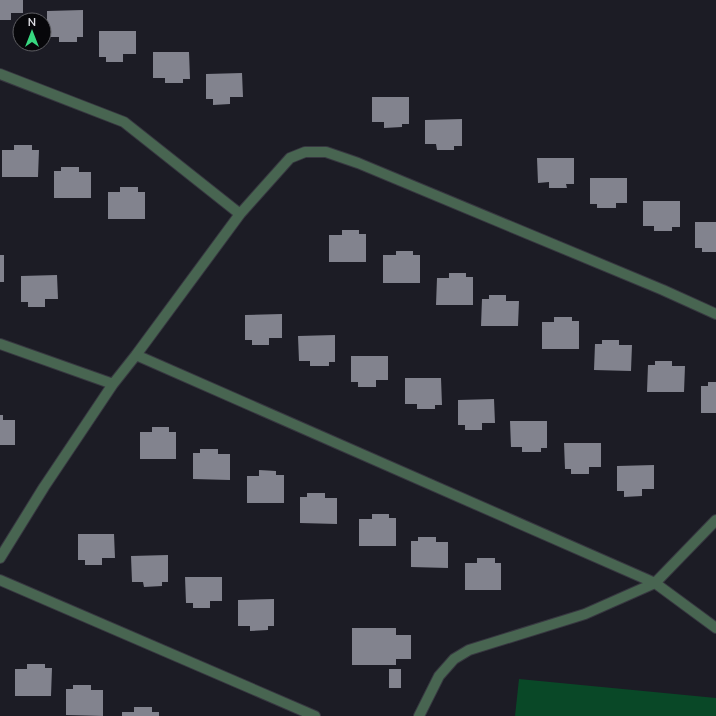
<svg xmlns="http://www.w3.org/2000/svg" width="716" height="716" font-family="Mulish,sans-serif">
	<rect width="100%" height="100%" fill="#1c1c25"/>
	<path fill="#094827" d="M519,679L716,698V716H515Z"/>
	<path fill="#82838e" d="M0,0H23V13H11V20H0Z
		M83,10V37H77V42H59V37H47V11Z
		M99,31H136V54H123V62H106V57H99Z
		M153,52H189L190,79H183V83H165V78H153Z
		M242,73L243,97H230V104L213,105V99H206V74Z
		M372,97H409V124H402V127L384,128V122H372Z
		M462,119V146H454V150H437L436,144H425V120Z
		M14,145H32V150H39L38,177H2V150H14Z
		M537,158H574V184H566L567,188H549V182L538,183Z
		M61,167H79V172H91V198H54V171H61Z
		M590,178H627V203H616V208H597V204H590Z
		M120,187H138V192H145V219H108V192H120Z
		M643,201H680V227H672V231H654V226H643Z
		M695,222H716V252H702V248H695Z
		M342,230H359V234H366V262H329V235H342Z
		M396,251H413V255H420V283H383V255H396Z
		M0,255H4V282H0Z
		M449,273H466V277H473V305H436L437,278H449Z
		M57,275L58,299H45V307H28V302H21V276Z
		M489,295H506V301H519L518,326H481L482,299H489Z
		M282,314V338H269V345H252V340H245V315Z
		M554,317H572V321H579V349H542V322H554Z
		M335,335V362H329V366H310V361H299L298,336Z
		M602,340H619V345H632L631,371L594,370L595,344H602Z
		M351,356H388V380H376V387H358V382H351Z
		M655,361H672V366H685L684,392H647L648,365H655Z
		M405,378H441L442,405H435V409H417V404H405Z
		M708,382H716V413H701V386H708Z
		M494,399L495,423H482V430H465V425H458V400Z
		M0,415H3V420H15V445H0Z
		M510,421H547V448H541V452H522V447H511Z
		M152,427H169V432H176V459H140V432H152Z
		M564,443H601V467H589V474H571V469H565Z
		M200,449H218V454H230V480L193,479V453H200Z
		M654,465V489H642V496L624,497V491H617V466Z
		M259,470L276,471V475H284V503H247V476H259Z
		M307,493H325V498H337V524L300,523V497H307Z
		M372,514H389V518H396V546H359V519H372Z
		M78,534H114L115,558H102V565H85V560H78Z
		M418,537H436V542H448V568L411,567V541H418Z
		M168,555V582H162V586L144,587L143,582H132L131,556Z
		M477,558H495V563H501V590H465V563H477Z
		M185,577H222V601H210V608H193V603H186Z
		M274,599V626H268V630L250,631V626H238V600Z
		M352,628H396V635H411V659H396V665H352Z
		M27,664H45V668H52L51,696H15V669H27Z
		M389,669H401V688H389Z
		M73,685H91V690H103V716L66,715V689H73Z
		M134,707H152V712H159V716H122V712H134Z"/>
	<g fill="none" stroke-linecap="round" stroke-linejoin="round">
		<g stroke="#373740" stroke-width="12">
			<path id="minor" d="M0,74L124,122L240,214
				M0,344L113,384
				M136,355L655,583L716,628
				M0,558L44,487L113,384L136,355L240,214L290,158L305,152H326L358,163L663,290L716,314
				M0,580L315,716
				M419,716L439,676L454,659L469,650L585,614L655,583L716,520"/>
		</g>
		<use href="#minor" stroke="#486551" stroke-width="10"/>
	</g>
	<g transform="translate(32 32)"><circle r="19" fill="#07070a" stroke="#5d5d62"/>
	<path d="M0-3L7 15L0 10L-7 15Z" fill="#37d880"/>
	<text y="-6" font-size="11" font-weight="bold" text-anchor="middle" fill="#dfdfe5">N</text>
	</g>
</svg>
